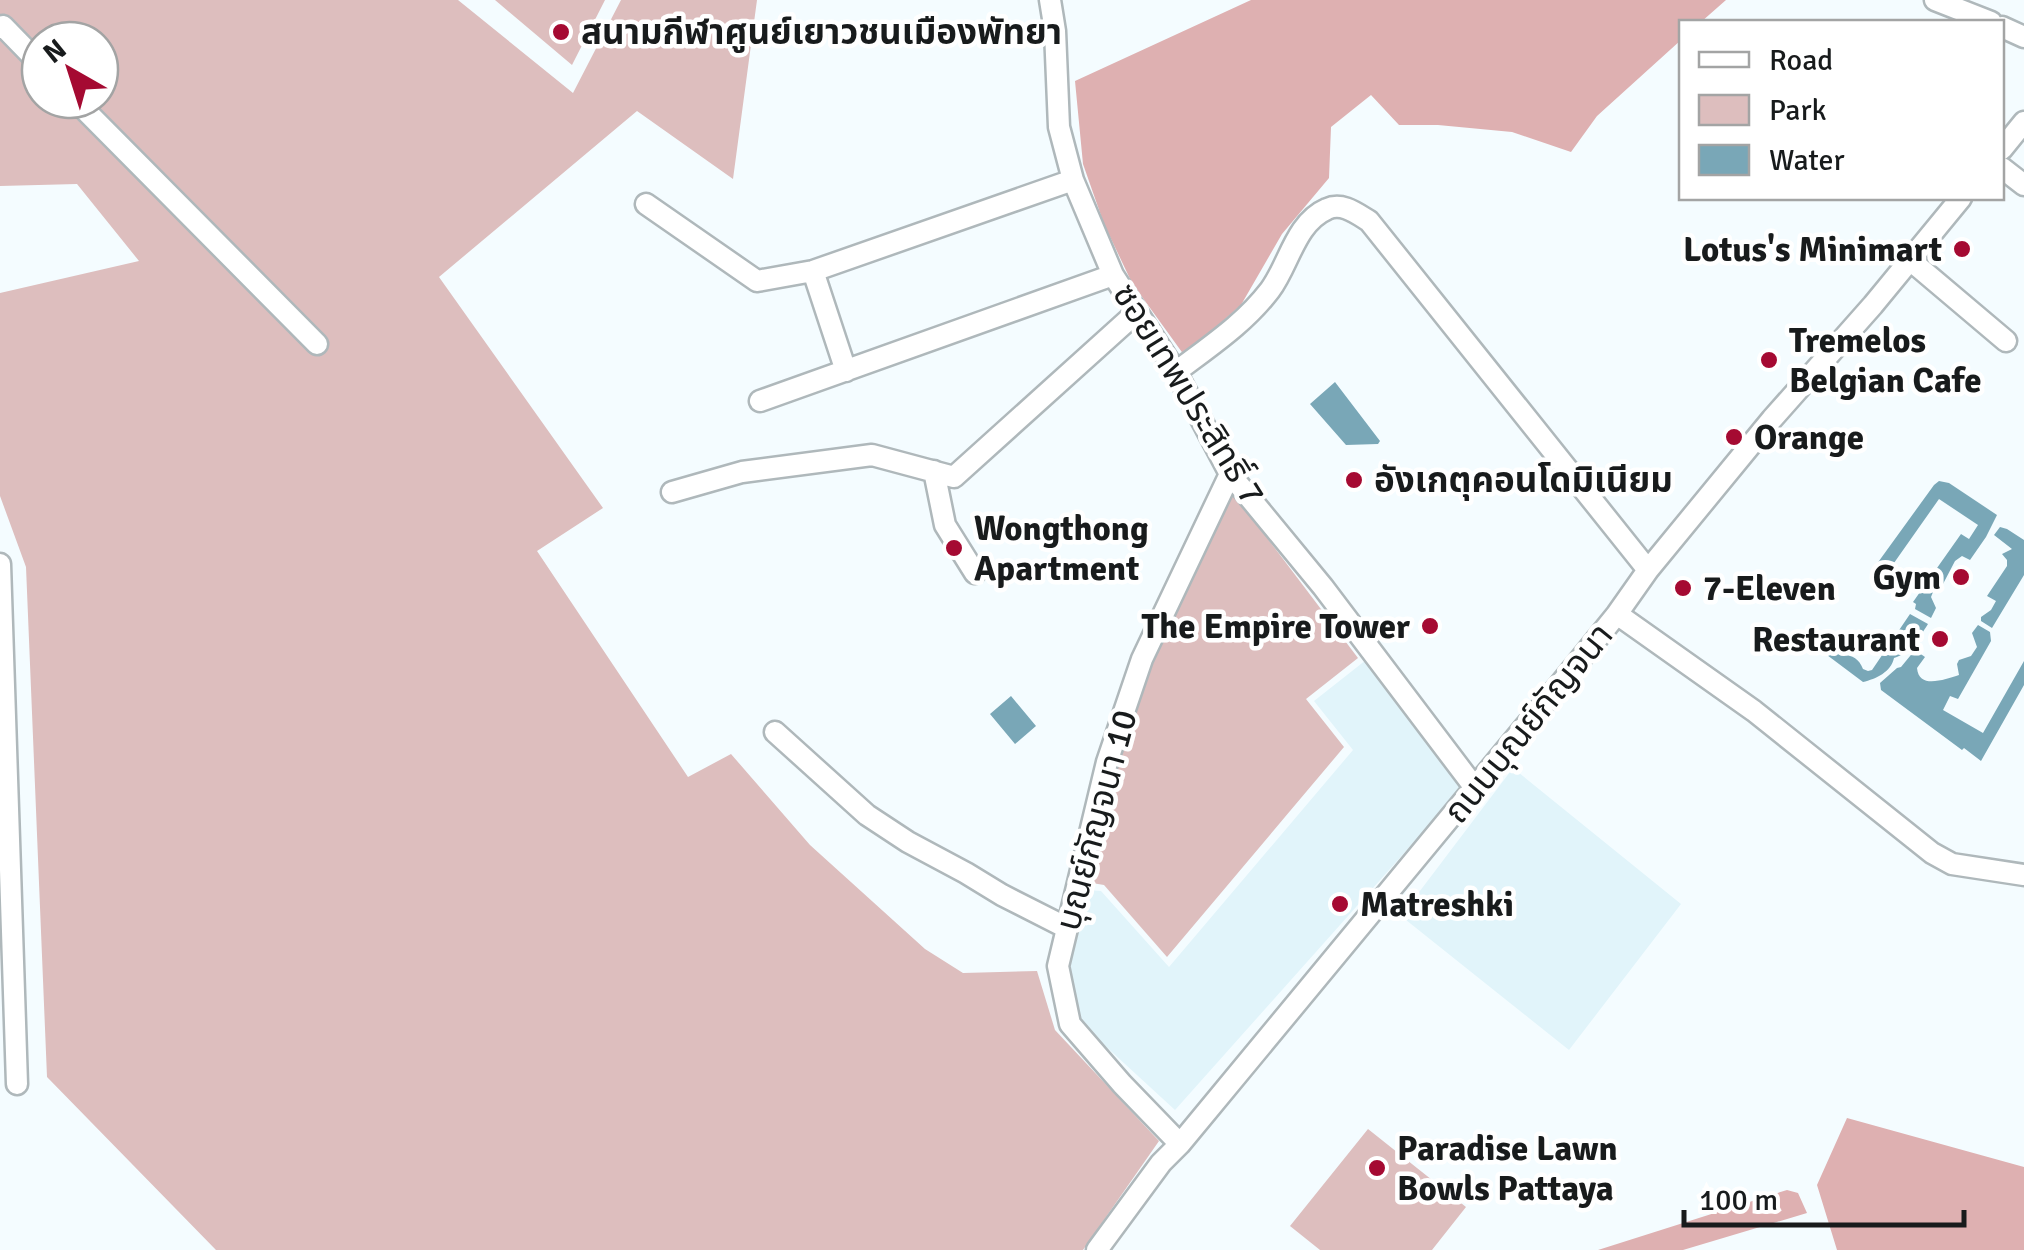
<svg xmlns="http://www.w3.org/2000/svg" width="2024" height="1250" font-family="Signika,'Noto Sans Thai',sans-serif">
	<rect width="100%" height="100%" fill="#f4fcff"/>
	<path fill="#e1f4fa" d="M1366,660L1463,787L1175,1110L1076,1019L1066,964L1086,890L1101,891L1169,967L1353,750L1314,701Z
		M1513,768L1681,904L1569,1050L1401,916Z"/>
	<path fill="#ddbebe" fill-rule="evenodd" d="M0,0H458L573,93L621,0H757L733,179L637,111L439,277L603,508L537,551L688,777L731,754L810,845L925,949L963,973L1037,971L1055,1030L1159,1141L1083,1250H216L47,1077L26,567L0,496V293L139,261L77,184L0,186ZM40,40H100V100H40Z
		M495,0H605L572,65Z
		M1230,489L1358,658L1306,699L1344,747L1167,957L1104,885L1086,882L1143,670Z
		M1368,1129L1466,1207L1432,1250H1320L1290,1226Z"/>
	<path fill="#deb0b1" d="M1251,0H1726L1701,22H1682L1681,40L1597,116L1571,152L1512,132L1438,125H1399L1371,95L1331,127L1329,178L1282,234L1241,305L1184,355L1132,283L1104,224L1083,164L1075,81Z
		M1847,1118L2024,1167V1250H1837L1817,1185Z
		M1787,1190L1798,1193L1807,1213L1683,1250H1598Z"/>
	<path fill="#79a7b7" d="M1335,382L1380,441L1378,444L1346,445L1310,404Z
		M1939,481L1949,483L1997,515L1986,537L1970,560L1962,556L1955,561L1943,584L1933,592L1931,597L1936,608L1931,618L1915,609L1916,604L1913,602L1961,534L1969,539L1978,525L1939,499L1882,580L1871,572L1934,485Z
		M2000,527L2007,529L2024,540V575L1992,628L1981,621V617L1991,610L1996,601L1987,596L2007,566V560L2002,554L2012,549L1994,535Z
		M1910,614L1928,624C1919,638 1910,653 1894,658C1891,672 1876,679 1863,682L1819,649L1825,639L1835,643L1836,648L1842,655C1853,655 1859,659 1863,669L1868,671L1872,670Z
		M1978,625L1990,632L1991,641L1958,699L1950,696L1943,710L1983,733L2024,661V685L1981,761L1964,748L1962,750L1881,690L1880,683L1897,668L1901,667L1915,650L1925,657L1917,668C1919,690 1945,679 1959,675L1957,664L1959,660L1971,656L1977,647L1972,633Z
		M1011,696L1036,726L1015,744L990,714Z"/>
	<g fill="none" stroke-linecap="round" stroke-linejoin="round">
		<g stroke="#afb8bb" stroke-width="25">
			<path id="minor" d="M1050,0L1055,31L1059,127L1073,180L1113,275L1176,372L1230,474L1323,587L1475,788
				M1935,0L1991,22
				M2002,27L2024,37
				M0,28L3,26L40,64
				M75,100L317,344
				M2002,149L2024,122
				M2002,168L2024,185
				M646,204L757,281L813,271L1073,180
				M1909,259L2006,341
				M813,271L846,371
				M1176,372C1210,346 1244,324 1270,290C1289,265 1295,223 1327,209C1342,202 1356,213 1369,221L1648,570
				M760,401L1113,275
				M934,471L945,525L975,573
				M672,492L742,472L872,455L954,477L1137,312
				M0,564L17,1084
				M1617,614L1754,711L1932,853L1952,864L2024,875
				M775,732L867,815L908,842L966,873L1002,895L1067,928
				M1180,1144L1122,1084L1070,1024L1058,966L1107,762L1142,659L1230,474
				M1097,1250L1161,1163L1180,1144L1562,682L1617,614L1648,570L1772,419L1873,305L1961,198"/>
		</g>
		<use href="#minor" stroke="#fff" stroke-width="20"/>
	</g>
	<g fill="#a50a32" stroke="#fff" stroke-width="4">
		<circle cx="561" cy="32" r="10"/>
		<circle cx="1962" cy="249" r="10"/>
		<circle cx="1769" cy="360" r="10"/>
		<circle cx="1734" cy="437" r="10"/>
		<circle cx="1354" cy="480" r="10"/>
		<circle cx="954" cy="548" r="10"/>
		<circle cx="1961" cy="577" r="10"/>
		<circle cx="1683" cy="588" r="10"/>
		<circle cx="1430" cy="626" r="10"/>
		<circle cx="1940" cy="639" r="10"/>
		<circle cx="1340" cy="904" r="10"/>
		<circle cx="1377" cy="1168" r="10"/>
	</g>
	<g text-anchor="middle" stroke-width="9" stroke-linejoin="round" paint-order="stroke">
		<g font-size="35" font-weight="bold" fill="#181b1c" stroke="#fff" text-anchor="start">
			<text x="581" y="44">สนามกีฬาศูนย์เยาวชนเมืองพัทยา</text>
			<text x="1942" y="261" text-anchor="end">Lotus's Minimart</text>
			<text x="1789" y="352">Tremelos<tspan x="1789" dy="40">Belgian Cafe</tspan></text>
			<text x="1754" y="449">Orange</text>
			<text x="1374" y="492">อังเกตุคอนโดมิเนียม</text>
			<text x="974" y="540">Wongthong<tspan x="974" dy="40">Apartment</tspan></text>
			<text x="1941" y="589" text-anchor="end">Gym</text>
			<text x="1703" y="600">7-Eleven</text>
			<text x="1410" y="638" text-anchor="end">The Empire Tower</text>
			<text x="1920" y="651" text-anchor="end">Restaurant</text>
			<text x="1360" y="916">Matreshki</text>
			<text x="1397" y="1160">Paradise Lawn<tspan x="1397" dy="40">Bowls Pattaya</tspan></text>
		</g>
		<g font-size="35" fill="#181b1c" stroke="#fff">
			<text transform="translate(1189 394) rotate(58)" y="12">ซอยเทพประสิทธิ์ 7</text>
			<text transform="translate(1528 723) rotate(-51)" y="12">ถนนบุณย์กัญจนา</text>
			<text transform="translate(1096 820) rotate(-75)" y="12">บุณย์กัญจนา 10</text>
		</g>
	</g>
	<rect x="1679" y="20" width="325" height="180" fill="#ffffff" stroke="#a3a4a4" stroke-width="2.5"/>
	<rect x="1699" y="52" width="50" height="15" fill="#ffffff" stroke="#a3a4a4" stroke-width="2.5"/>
	<text x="1769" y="70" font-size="30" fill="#181b1c">Road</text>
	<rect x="1699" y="95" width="50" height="30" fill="#ddbebe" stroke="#a3a4a4" stroke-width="2.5"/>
	<text x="1769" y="120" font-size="30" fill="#181b1c">Park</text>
	<rect x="1699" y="145" width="50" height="30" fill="#79a7b7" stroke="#a3a4a4" stroke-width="2.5"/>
	<text x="1769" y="170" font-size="30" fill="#181b1c">Water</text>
	<g transform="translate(70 70) rotate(321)"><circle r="48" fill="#ffffff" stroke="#a3a4a4" stroke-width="2.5"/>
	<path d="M0-8L18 38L0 25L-18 38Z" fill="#a50a32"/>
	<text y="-15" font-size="28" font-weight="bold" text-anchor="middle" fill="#181b1c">N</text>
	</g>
	<path d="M1684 1210v15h280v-15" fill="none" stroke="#181b1c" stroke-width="5"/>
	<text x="1699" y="1210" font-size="30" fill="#181b1c" stroke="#ffffff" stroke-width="8" paint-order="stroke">100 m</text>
</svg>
